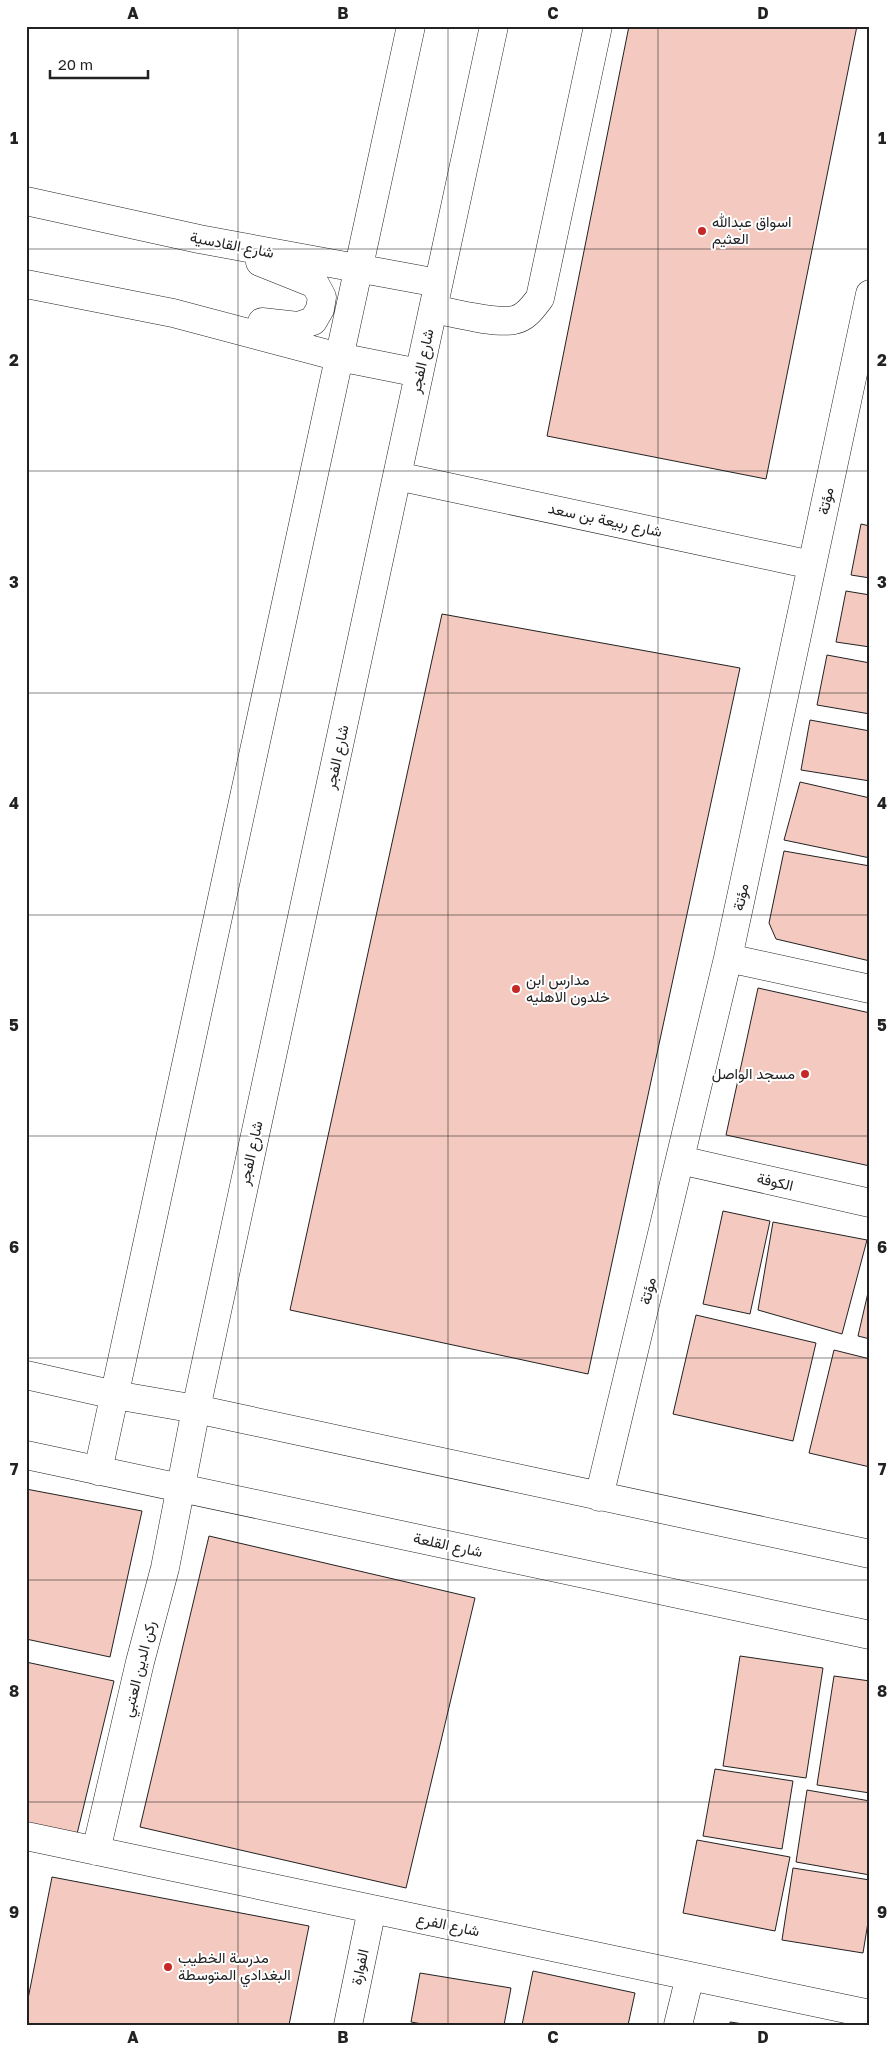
<svg xmlns="http://www.w3.org/2000/svg" width="896" height="2051" font-family="'Golos Text',Vazirmatn,sans-serif">
	<rect width="100%" height="100%" fill="#fff"/>
	<path fill="#f3c9c0" stroke="#222" d="M629,26H857L766,479L547,436Z
		M861,524L870,526V578L851,575Z
		M846,591L870,595V647L836,642Z
		M442,614L740,668L588,1374L290,1310Z
		M827,655L870,663V714L817,705Z
		M810,720L870,731V781L801,770Z
		M800,782L870,798V858L784,840Z
		M784,851L870,866V961L776,939L769,923Z
		M758,988L870,1013V1166L726,1135Z
		M723,1211L770,1221L750,1314L703,1304Z
		M773,1222L867,1240L842,1334L758,1310Z
		M870,1284V1339L858,1336Z
		M696,1315L816,1343L793,1441L673,1414Z
		M834,1350L870,1359V1467L809,1453Z
		M26,1489L142,1511L110,1657L26,1639Z
		M209,1536L475,1598L406,1888L140,1827Z
		M740,1656L823,1668L806,1778L723,1766Z
		M26,1662L114,1681L77,1834L26,1824Z
		M834,1676L870,1681V1793L817,1785Z
		M715,1769L793,1781L782,1849L703,1836Z
		M807,1790L870,1801V1875L796,1862Z
		M697,1840L790,1857L775,1931L683,1913Z
		M793,1868L870,1880V1910L863,1953L782,1940Z
		M52,1877L309,1926L289,2025H26V2009Z
		M533,1971L635,1993L628,2025H522Z
		M420,1973L511,1988L504,2025H428L411,2022Z
		M730,2022L750,2025H730Z"/>
	<g fill="none" stroke-linecap="round" stroke-linejoin="round">
		<g stroke="#222" stroke-width="29">
			<path id="minor" d="M26,201L199,239L438,283
				M260,262L315,284L322,297L320,309L313,321L298,326L262,322
				M26,284L173,313L339,357L419,373
				M433,309C454,313 495,324 514,320C526,318 533,307 540,298L598,26
				M397,476L812,565
				M728,958L870,989
				M680,1160L870,1203
				M26,1375L115,1395L196,1409L870,1554
				M26,1455L870,1635
				M98,1471L411,26
				M599,1497L728,958L870,294
				M26,1836L870,2014
				M96,1851L140,1662L165,1568L196,1409L494,26
				M348,2025L372,1909
				M678,2025L690,1976"/>
		</g>
		<use href="#minor" stroke="#fff" stroke-width="28"/>
	</g>
	<path fill="none" stroke="#222" stroke-width="1" stroke-opacity="0.55" d="M238,26V2025M448,26V2025M658,26V2025M26,249H870M26,471H870M26,693H870M26,915H870M26,1136H870M26,1358H870M26,1580H870M26,1802H870"/>
	<g fill="#c62828" stroke="#fff" stroke-width="2">
		<circle cx="702" cy="231" r="5"/>
		<circle cx="516" cy="989" r="5"/>
		<circle cx="805" cy="1074" r="5"/>
		<circle cx="168" cy="1967" r="5"/>
	</g>
	<g text-anchor="middle" stroke-width="4" stroke-linejoin="round" paint-order="stroke">
		<g font-size="15" fill="#222" stroke="#fff" text-anchor="start">
			<text x="712" y="227">اسواق عبدالله<tspan x="712" dy="17">العثيم</tspan></text>
			<text x="526" y="985">مدارس ابن<tspan x="526" dy="17">خلدون الاهليه</tspan></text>
			<text x="795" y="1079" text-anchor="end">مسجد الواصل</text>
			<text x="178" y="1963">مدرسة الخطيب<tspan x="178" dy="17">البغدادي المتوسطة</tspan></text>
		</g>
		<g font-size="15" fill="#222" stroke="#fff">
			<text transform="translate(232 245) rotate(11)" y="5">شارع القادسية</text>
			<text transform="translate(422 361) rotate(-78)" y="5">شارع الفجر</text>
			<text transform="translate(826 501) rotate(-78)" y="5">مؤتة</text>
			<text transform="translate(605 520) rotate(12)" y="5">شارع ربيعة بن سعد</text>
			<text transform="translate(337 757) rotate(-78)" y="5">شارع الفجر</text>
			<text transform="translate(741 897) rotate(-78)" y="5">مؤتة</text>
			<text transform="translate(251 1153) rotate(-78)" y="5">شارع الفجر</text>
			<text transform="translate(775 1182) rotate(13)" y="5">الكوفة</text>
			<text transform="translate(648 1291) rotate(-77)" y="5">مؤتة</text>
			<text transform="translate(448 1545) rotate(12)" y="5">شارع القلعة</text>
			<text transform="translate(139 1669) rotate(-76)" y="5">ركن الدين العتبي</text>
			<text transform="translate(448 1925) rotate(12)" y="5">شارع الفرع</text>
			<text transform="translate(360 1967) rotate(-78)" y="5">الفوارة</text>
		</g>
	</g>
	<rect width="896" height="2051" fill="none" stroke="#ffffff" stroke-width="55"/>
	<path d="M50 70v8h98v-8" fill="none" stroke="#222222" stroke-width="2.5"/>
	<text x="58" y="70" font-size="15" fill="#222222" stroke="#ffffff" stroke-width="4" paint-order="stroke">20 m</text>
	<rect x="28" y="28" width="840" height="1996" fill="none" stroke="#222" stroke-width="2"/>
	<g font-size="16" text-anchor="middle" font-weight="bold" fill="#222">
		<text x="133" y="19">A</text>
		<text x="343" y="19">B</text>
		<text x="553" y="19">C</text>
		<text x="763" y="19">D</text>
		<text x="14" y="144">1</text>
		<text x="882" y="144">1</text>
		<text x="14" y="366">2</text>
		<text x="882" y="366">2</text>
		<text x="14" y="588">3</text>
		<text x="882" y="588">3</text>
		<text x="14" y="809">4</text>
		<text x="882" y="809">4</text>
		<text x="14" y="1031">5</text>
		<text x="882" y="1031">5</text>
		<text x="14" y="1253">6</text>
		<text x="882" y="1253">6</text>
		<text x="14" y="1475">7</text>
		<text x="882" y="1475">7</text>
		<text x="14" y="1697">8</text>
		<text x="882" y="1697">8</text>
		<text x="14" y="1918">9</text>
		<text x="882" y="1918">9</text>
		<text x="133" y="2043">A</text>
		<text x="343" y="2043">B</text>
		<text x="553" y="2043">C</text>
		<text x="763" y="2043">D</text>
	</g>
</svg>
